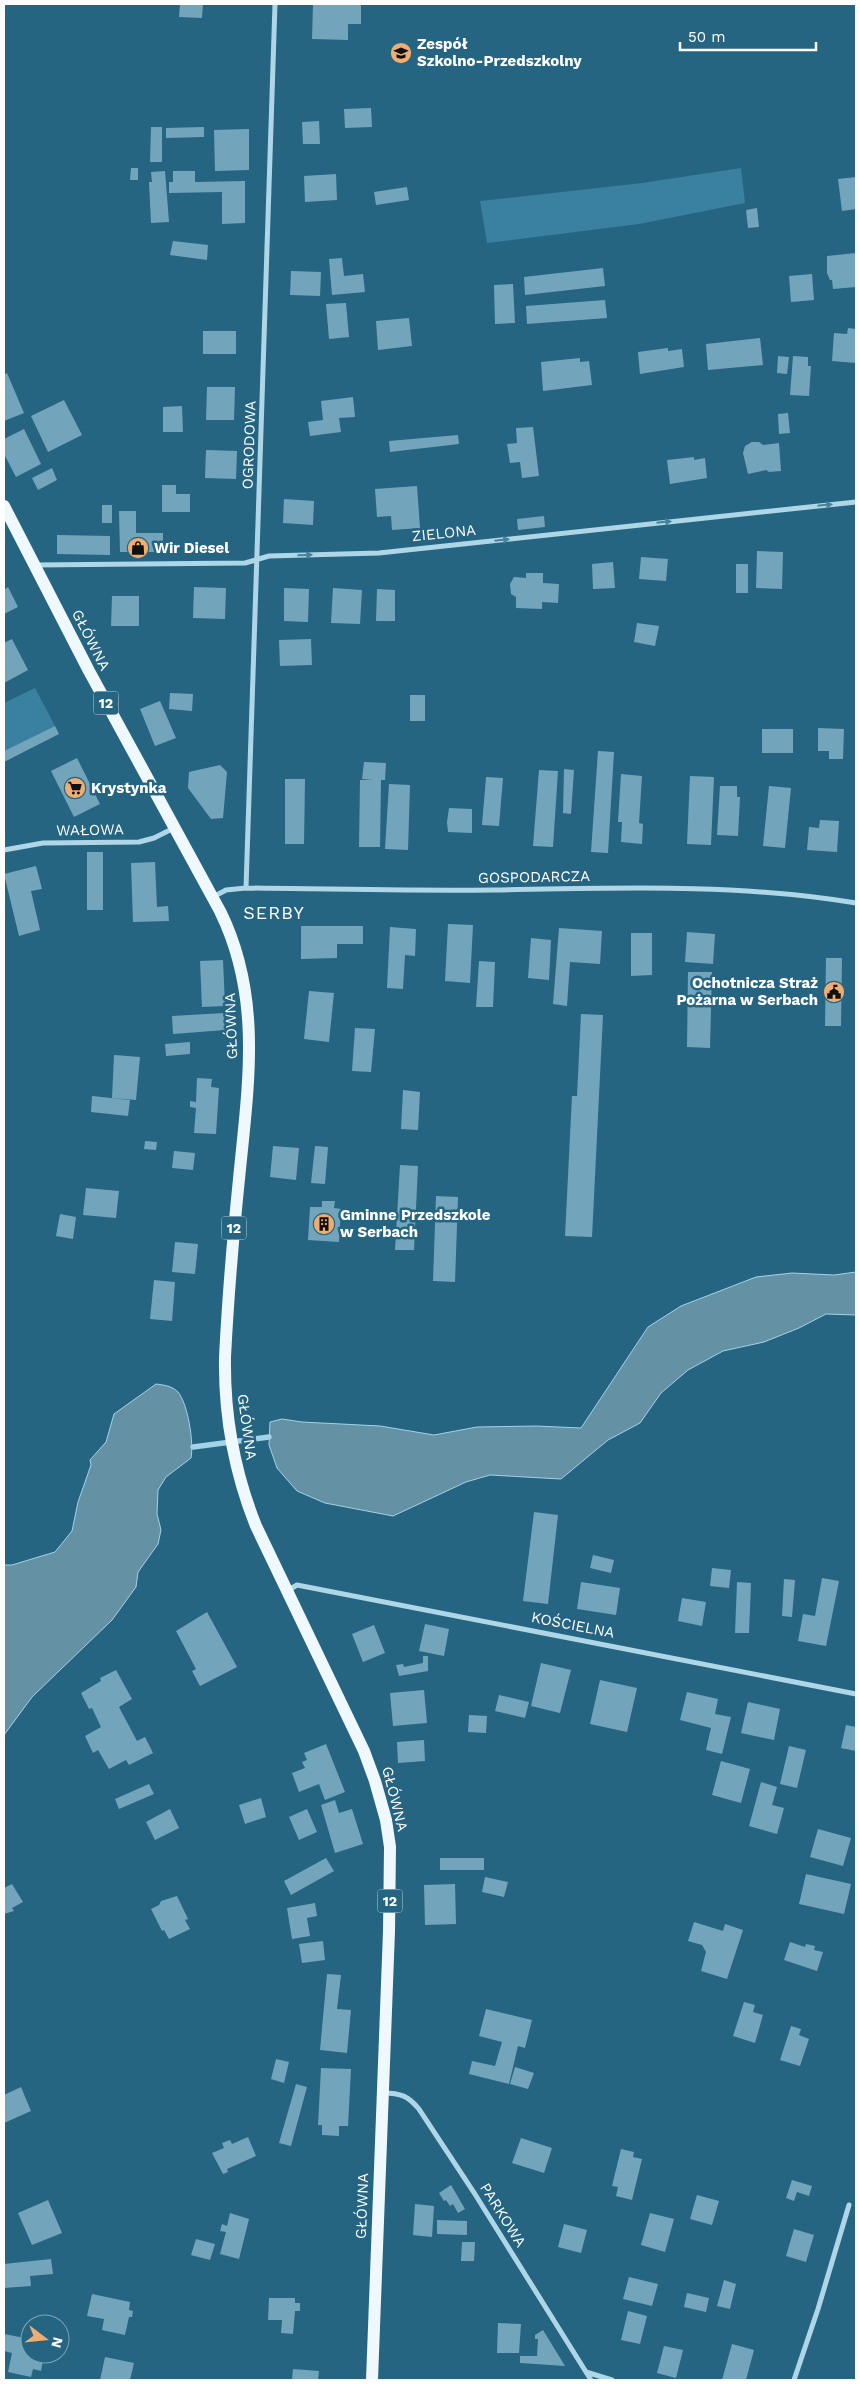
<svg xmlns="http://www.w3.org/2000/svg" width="860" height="2384" font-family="'Work Sans',sans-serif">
	<rect width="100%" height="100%" fill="#256582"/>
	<path fill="#3a80a0" d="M741,168L745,203L639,224L487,243L480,201L642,183Z
		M35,688L55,726L4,751V703Z"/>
	<path fill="#6591a5" stroke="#a2d3e8" d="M856,1272V1315L826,1314L799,1328L764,1342L723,1351L688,1370L661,1393L640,1423L608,1440L561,1479L490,1475L466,1482L393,1516L325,1503L297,1491L277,1468L269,1445L270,1422L282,1419L302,1422L380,1426L434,1435L477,1427L536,1426L581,1428L648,1327L681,1306L756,1277L792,1273L834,1275Z
		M156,1384C164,1385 172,1386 178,1392C188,1404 194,1443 191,1458L166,1477L158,1490L157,1514L161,1530L158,1544L138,1572L136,1587L112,1620L32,1697L4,1735V1565H12L55,1552L72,1531L78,1502L91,1465L90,1460L106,1442L114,1414Z"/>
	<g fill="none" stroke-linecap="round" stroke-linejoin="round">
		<path stroke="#a2d3e8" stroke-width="5.5" d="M193,1447L269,1437"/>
	</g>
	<path fill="#72a5bc" d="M180,4H203L202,18L179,17Z
		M313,4H361V24H348V40L312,39Z
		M371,108L372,127L345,128L344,109Z
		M319,121L320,144H303L302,122Z
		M151,127H162V162H150Z
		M204,127V137L166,138V128Z
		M249,129V170L215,171L214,130Z
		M131,168H138V180H130Z
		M165,171L169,222L151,223L149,182H152L151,172Z
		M173,171H195V182L245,181V223L222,224V192L169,193V182H173Z
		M336,174L337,200L305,202L304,176Z
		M856,177V209L842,211L838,179Z
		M407,187L409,200L376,205L374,192Z
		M757,208L759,227L748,228L746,210Z
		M173,241L208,245L207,260L170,255Z
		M856,253V287L833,289L832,280H830L827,273V256Z
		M342,258L344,276L363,274L365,292L332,295L329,259Z
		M603,268L605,286L525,295L524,277Z
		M291,271L321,272L320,296L290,295Z
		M812,274L814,300L791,302L789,276Z
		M513,284L515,323L495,324L494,285Z
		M605,300L607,318L527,324L526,306Z
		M346,303L349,337L329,339L326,304Z
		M409,318L412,346L378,350L376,321Z
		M848,328L856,329V363L832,361L834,333L847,334Z
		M203,331H236V354H203Z
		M760,338L763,365L708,370L706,344Z
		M668,348V351L682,349L684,367L640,374L638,352Z
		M778,356L789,357L787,374L777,373Z
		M793,356L808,357V366H811L809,396L790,395Z
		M580,358V362L589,361L592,385L543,391L541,362Z
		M7,373L24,413L4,421V375Z
		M207,387H235L234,420H206Z
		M353,397L355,417L339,418L341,432L310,436L308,422L323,420L321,401Z
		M64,400L82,435L48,452L31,416Z
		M182,406L183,432H163V407Z
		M788,413L790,433L779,434L778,414Z
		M533,427L539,476L522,478L520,462L510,463L507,444L517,443L516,428Z
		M24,429L41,464L16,477L4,454V439Z
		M458,435L459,444L390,452L389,441Z
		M752,442H759L763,445L779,443L781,471L769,472L766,470L748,474L743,453L745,446Z
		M206,450L237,451L236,479L205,478Z
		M694,457V460L705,458L707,478L670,484L667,460Z
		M52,468L57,480L38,490L32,478Z
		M162,485H176V494H190V512H162Z
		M417,486L420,528L392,530L391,516L377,517L375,489Z
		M284,499L314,501L313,525L283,523Z
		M102,505H112V523H102Z
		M119,511H136V533H163V552H120Z
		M544,516L545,527L518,530L517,519Z
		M57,535L110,536V555L57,554Z
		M757,551L783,552L782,589L756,588Z
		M641,557L668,559L666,581L639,579Z
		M613,562L615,588L593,589L592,564Z
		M736,564H748V593H736Z
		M526,573H543V583L559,584L558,603L542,602V609L516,608V597L511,594L510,584L514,577L526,578Z
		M8,587L18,607L4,614V590Z
		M194,587L226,588L225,619L193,618Z
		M284,588L309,589L308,622L284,621Z
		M333,588L362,590L360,624L331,623Z
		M377,589L395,590V621H376Z
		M112,596H139V626H111Z
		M637,623L659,626L655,646L634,642Z
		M12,639L28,670L4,683V643Z
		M311,639L312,665L280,666L279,640Z
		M170,693L193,694L192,711L169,709Z
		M410,695H425V721H410Z
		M160,701L176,738L155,746L140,709Z
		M55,726L59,734L4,762V751Z
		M818,728L844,729L843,759H829V751H818Z
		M762,729H793V753H762Z
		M598,751L614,752L608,853L591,852Z
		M77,758L100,804L74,817L51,771Z
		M364,762L386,763L385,780H381L380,847H359L360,780H373L362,779Z
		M220,765L227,772L223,818L211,819L188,788L189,772Z
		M564,769L574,770L571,814L563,813Z
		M539,770L558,771L553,847L533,846Z
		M621,774L642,776L639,823L643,824L642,844L621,842L622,822H618Z
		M690,776L714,777L711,845L687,844Z
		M486,777L503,778L499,826L482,825Z
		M285,779H305L304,844H285Z
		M389,784L410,785L408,850L385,849Z
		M720,786H737V797H740L738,836L717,835Z
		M769,786L791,788L785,848L763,846Z
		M449,808L472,809V833L448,832L447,822Z
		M820,820L839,821L837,852L807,850L809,827L819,828Z
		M87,852H103V910H87Z
		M155,862L157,907L168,906L169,921L133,922L131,863Z
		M36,866L42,889L31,891L40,930L19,936L4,874Z
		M448,924L473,925L470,983L445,981Z
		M301,926H363V944H337V958L301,959Z
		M390,927L416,929L415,956L405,955L403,989L387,988Z
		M559,928L602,931L600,964L570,962L567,1006L553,1004Z
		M687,932L715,934L713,964L685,962Z
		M631,933H652V975L631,976Z
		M531,938L551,940L549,980L528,978Z
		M826,958H842L841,1026H825Z
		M223,960L225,1006L202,1007L200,961Z
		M479,961L495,962L493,1007H476Z
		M688,972H712L710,1048L687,1047Z
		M309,991L334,993L329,1042L304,1039Z
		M224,1013L225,1030L173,1034L172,1016Z
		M581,1014L603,1015L592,1237L565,1236L572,1096H577Z
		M355,1028L375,1029L371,1072L352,1071Z
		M190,1042V1054L166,1056L165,1044Z
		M114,1055L140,1057L136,1100L112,1098Z
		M197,1078L212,1079L211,1087L219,1088L216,1134L194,1133L196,1108L190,1107V1101L196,1102Z
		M403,1090L420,1092L418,1130L401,1129Z
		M92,1096L130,1100L128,1116L91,1112Z
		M145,1141L157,1142L156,1150L144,1149Z
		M273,1146L299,1148L296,1180L270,1177Z
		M315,1146L328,1147L325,1184L311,1183Z
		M174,1151L195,1153L193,1170L172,1168Z
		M400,1165L418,1166L414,1250H395Z
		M86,1188L119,1191L116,1218L83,1215Z
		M436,1196L458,1197L455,1282L433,1281Z
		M322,1201H335L334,1208L341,1209L339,1242L308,1240L310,1207H322Z
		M60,1214L76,1217L73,1239L56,1236Z
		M175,1242L198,1244L195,1274L172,1272Z
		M154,1280L175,1282L172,1321L150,1319Z
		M534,1512L558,1515L548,1604L523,1601Z
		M593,1555L614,1560L611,1573L590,1568Z
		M712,1568L731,1570L729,1588L710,1586Z
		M822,1578L839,1581L826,1646L798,1641L803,1614L815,1616Z
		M784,1579L795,1580L792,1617L782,1616Z
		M581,1582L620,1588L616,1615L577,1609Z
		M737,1582L751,1583L749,1633H735Z
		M682,1598L706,1602L702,1626L678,1621Z
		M207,1612L237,1667L200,1686L192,1671L196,1669L176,1631Z
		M425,1624L449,1629L444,1656L419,1651Z
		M374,1625L385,1653L363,1662L352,1634Z
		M423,1656H428V1671L399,1676L396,1665L403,1664L404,1667L423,1663Z
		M541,1663L571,1670L560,1713L531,1706Z
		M116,1670L132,1699L119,1707L137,1741L145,1737L153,1753L129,1765L126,1760L109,1769L98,1750L93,1753L85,1736L101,1727L92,1708L89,1709L81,1693L101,1681L100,1678Z
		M600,1680L637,1688L627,1732L590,1724Z
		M424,1690L427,1723L393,1726L390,1693Z
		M687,1692L718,1699L715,1714L731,1717L722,1754L706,1750L711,1728L680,1720Z
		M499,1695L529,1702L525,1718L495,1711Z
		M748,1702L780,1709L774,1740L741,1733Z
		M469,1715L487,1716L486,1733L468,1732Z
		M846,1725L856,1727V1751L841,1748Z
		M424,1740L425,1761L398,1763L397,1742Z
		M326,1744L345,1792L325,1800L319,1784L299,1792L292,1773L305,1768L302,1762L307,1760L304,1753Z
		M789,1746L806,1750L797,1788L780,1784Z
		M721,1761L750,1769L741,1803L712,1795Z
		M761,1782L777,1787L772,1805L784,1808L777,1834L749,1826Z
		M149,1784L154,1794L119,1809L115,1799Z
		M261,1798L266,1817L245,1824L239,1805Z
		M335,1800L339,1813L352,1809L363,1844L335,1853L321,1805Z
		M170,1809L179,1828L155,1840L146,1822Z
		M307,1809L317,1832L299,1840L289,1817Z
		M818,1829L851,1838L843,1866L810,1857Z
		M326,1858L334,1871L291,1895L284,1881Z
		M440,1858H484V1870H440Z
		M806,1874L851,1884L844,1914L799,1904Z
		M485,1877L508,1882L504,1897L482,1892Z
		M12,1884L23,1902L12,1908L14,1911L4,1914V1888Z
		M455,1884L456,1924L425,1925L424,1885Z
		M177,1896L188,1919L185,1920L190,1929L169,1939L164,1930L162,1931L151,1909L159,1905L161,1901Z
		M315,1903L317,1916L307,1918L310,1936L292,1939L287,1908Z
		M694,1922L723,1931L725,1924L743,1930L727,1979L701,1971L706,1952L702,1945L688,1941Z
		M323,1941L325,1960L302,1963L299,1944Z
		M790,1942L805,1947L806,1944L815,1946L814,1950L823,1952L817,1971L784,1960Z
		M327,1974L341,1975L337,2009L351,2010L347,2053L320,2050Z
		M744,2002L755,2005L753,2012L763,2015L755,2043L733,2036Z
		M486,2009L532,2020L525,2048L518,2046L509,2084L469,2074L472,2061L495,2066L502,2042L479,2036Z
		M791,2026L801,2029L799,2035L809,2039L800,2066L780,2060Z
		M276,2059L289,2062L284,2083L271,2079Z
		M515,2067L534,2073L528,2089L510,2084Z
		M321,2068L351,2069L348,2126H339V2136L322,2135V2125H318Z
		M296,2084L307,2087L291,2146L279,2143Z
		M21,2087L31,2111L4,2123V2095Z
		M248,2137L256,2156L227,2169L228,2172L223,2174L212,2153L224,2148L222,2143L230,2140L232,2144Z
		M521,2138L552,2148L544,2173L512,2163Z
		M621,2149L634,2152L633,2157L642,2159L632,2200L616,2196L618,2187L612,2186Z
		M792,2180L812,2186L809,2196L797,2192L794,2201L786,2198Z
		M451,2185L465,2209L458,2213L453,2204L450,2206L446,2200L444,2201L439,2193Z
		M697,2195L719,2201L712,2225L690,2219Z
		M48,2200L62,2233L32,2245L18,2213Z
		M415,2204L434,2206L432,2237L413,2235Z
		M230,2213L249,2219L239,2259L220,2254L226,2232L220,2231L222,2224L227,2226Z
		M650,2213L674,2219L665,2252L641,2245Z
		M437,2220L467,2221V2235L437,2234Z
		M564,2224L587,2230L581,2253L558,2247Z
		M794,2229L814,2235L806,2262L786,2256Z
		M196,2239L215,2244L210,2260L191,2255Z
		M462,2242H475L474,2261H461Z
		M51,2259L53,2274L30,2276L31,2286L4,2288V2264Z
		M629,2277L658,2284L652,2306L623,2299Z
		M724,2280L736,2284L730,2309L717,2306Z
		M687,2293L709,2298L706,2312L684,2307Z
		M92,2294L130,2302L129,2310L133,2311L132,2317H129L125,2335L102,2330L104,2319L87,2316Z
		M269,2298H295V2303H300V2311H295L293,2334L281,2333L282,2320H268Z
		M628,2311L647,2316L640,2344L621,2340Z
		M498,2323L521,2324L519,2353H497Z
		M543,2330L565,2366L520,2363V2356H537L538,2339H535V2335Z
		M4,2334L30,2339V2354H44L41,2371L33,2369L31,2377L8,2372L12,2353L4,2351Z
		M732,2344L754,2350L746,2380H722Z
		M664,2346L683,2350L676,2378L657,2373Z
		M105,2357L134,2363L130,2380H100Z
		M293,2369L319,2371L318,2380H292Z"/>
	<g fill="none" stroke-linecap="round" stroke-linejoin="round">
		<path stroke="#aed6e7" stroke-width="5" d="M35,565L245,563L269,556L379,553L856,502
			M4,850L43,843L139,842L154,838L174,828
			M246,888L275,4
			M213,897L226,890L246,888C328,889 410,891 493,890C613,888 737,883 856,903
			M287,1591L297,1585L856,1694
			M383,2093C401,2093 408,2096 419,2109L473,2191L591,2380
			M586,2372L612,2380
			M794,2380L818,2309L849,2205"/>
		<path stroke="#eff8fd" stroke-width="12" d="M4,506L89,671L220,911C263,998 248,1086 239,1179C233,1238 228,1298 225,1357C224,1416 234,1471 256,1526L364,1751L375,1781L386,1820L390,1847L389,1931L372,2380"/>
	</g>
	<defs><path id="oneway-solid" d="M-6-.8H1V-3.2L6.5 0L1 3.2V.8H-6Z" transform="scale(1.25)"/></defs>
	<g fill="#47819b">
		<use href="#oneway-solid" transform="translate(825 505) rotate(-6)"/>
		<use href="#oneway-solid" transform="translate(664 522) rotate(-6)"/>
		<use href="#oneway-solid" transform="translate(502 540) rotate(-6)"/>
		<use href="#oneway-solid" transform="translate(305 555) rotate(-2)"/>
	</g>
	<defs>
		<g id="school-disc" transform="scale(1.125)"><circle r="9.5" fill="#f0ad72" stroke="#256582"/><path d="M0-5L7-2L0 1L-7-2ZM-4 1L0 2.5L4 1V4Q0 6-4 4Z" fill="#111"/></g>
		<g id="shop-disc" transform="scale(1.125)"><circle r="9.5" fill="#f0ad72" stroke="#256582"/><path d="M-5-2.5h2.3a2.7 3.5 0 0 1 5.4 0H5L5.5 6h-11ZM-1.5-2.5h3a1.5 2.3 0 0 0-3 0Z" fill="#111"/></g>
		<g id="supermarket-disc" transform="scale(1.125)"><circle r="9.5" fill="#f0ad72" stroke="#256582"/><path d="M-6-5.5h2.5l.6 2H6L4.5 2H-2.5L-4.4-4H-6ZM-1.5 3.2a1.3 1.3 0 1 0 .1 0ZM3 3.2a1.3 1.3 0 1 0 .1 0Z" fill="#111"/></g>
		<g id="civic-disc" transform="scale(1.125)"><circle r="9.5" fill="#f0ad72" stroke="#256582"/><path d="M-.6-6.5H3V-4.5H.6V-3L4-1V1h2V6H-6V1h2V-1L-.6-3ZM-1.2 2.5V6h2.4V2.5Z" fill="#111"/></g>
		<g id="building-disc" transform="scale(1.125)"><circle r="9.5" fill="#f0ad72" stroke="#256582"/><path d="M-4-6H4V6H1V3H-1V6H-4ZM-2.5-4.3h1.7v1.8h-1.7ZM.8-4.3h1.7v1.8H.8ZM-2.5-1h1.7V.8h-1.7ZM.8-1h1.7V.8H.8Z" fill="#111"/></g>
	</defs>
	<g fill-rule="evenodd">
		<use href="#school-disc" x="401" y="53"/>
		<use href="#shop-disc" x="138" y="548"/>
		<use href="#supermarket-disc" x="75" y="788"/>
		<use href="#civic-disc" x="834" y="992"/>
		<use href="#building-disc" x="324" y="1224"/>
	</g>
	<g text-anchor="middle" stroke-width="5" stroke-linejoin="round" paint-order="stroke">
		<g fill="#256582" stroke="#bed1da" stroke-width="1">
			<rect x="93.5" y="691.5" width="25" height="23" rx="4"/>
			<rect x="221.5" y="1216.5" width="25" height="23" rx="4"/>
			<rect x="377.5" y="1889.5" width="25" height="23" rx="4"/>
		</g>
		<g font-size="14" font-weight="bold" fill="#fff">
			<text x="106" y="708">12</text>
			<text x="234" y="1233">12</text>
			<text x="390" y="1906">12</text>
		</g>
		<g font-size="15" font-weight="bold" fill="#fff" stroke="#256582" text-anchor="start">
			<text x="417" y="49">Zespół<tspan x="417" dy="17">Szkolno-Przedszkolny</tspan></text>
			<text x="154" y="553">Wir Diesel</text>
			<text x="91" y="793">Krystynka</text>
			<text x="818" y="988" text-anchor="end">Ochotnicza Straż<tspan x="818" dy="17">Pożarna w Serbach</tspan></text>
			<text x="340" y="1220">Gminne Przedszkole<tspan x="340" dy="17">w Serbach</tspan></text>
		</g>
		<g font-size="15" fill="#fff" stroke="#256582">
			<text transform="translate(249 445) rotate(-88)" y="5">OGRODOWA</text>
			<text transform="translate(444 533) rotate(-6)" y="5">ZIELONA</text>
			<text transform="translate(91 640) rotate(63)" y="5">GŁÓWNA</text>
			<text transform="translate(90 830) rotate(-1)" y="5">WAŁOWA</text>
			<text transform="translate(534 877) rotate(-1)" y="5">GOSPODARCZA</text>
			<text transform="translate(231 1026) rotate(-92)" y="5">GŁÓWNA</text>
			<text transform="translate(247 1427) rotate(82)" y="5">GŁÓWNA</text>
			<text transform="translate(573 1625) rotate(11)" y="5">KOŚCIELNA</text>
			<text transform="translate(395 1799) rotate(76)" y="5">GŁÓWNA</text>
			<text transform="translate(362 2206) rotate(-88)" y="5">GŁÓWNA</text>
			<text transform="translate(503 2215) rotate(58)" y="5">PARKOWA</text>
		</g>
		<g font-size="18" letter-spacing="1" fill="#fff" stroke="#256582">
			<text x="274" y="919">SERBY</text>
		</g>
	</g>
	<rect width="860" height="2384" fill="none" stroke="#ffffff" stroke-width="10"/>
	<g transform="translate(45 2339) rotate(106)"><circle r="24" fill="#256582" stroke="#7ca3b4"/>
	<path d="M0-4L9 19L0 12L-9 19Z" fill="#f0ad72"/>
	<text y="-8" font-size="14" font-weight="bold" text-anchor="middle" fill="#ffffff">N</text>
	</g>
	<path d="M680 42v8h136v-8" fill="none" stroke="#ffffff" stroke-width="2.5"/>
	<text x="688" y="42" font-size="15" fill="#ffffff" stroke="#256582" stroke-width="4" paint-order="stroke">50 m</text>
</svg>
